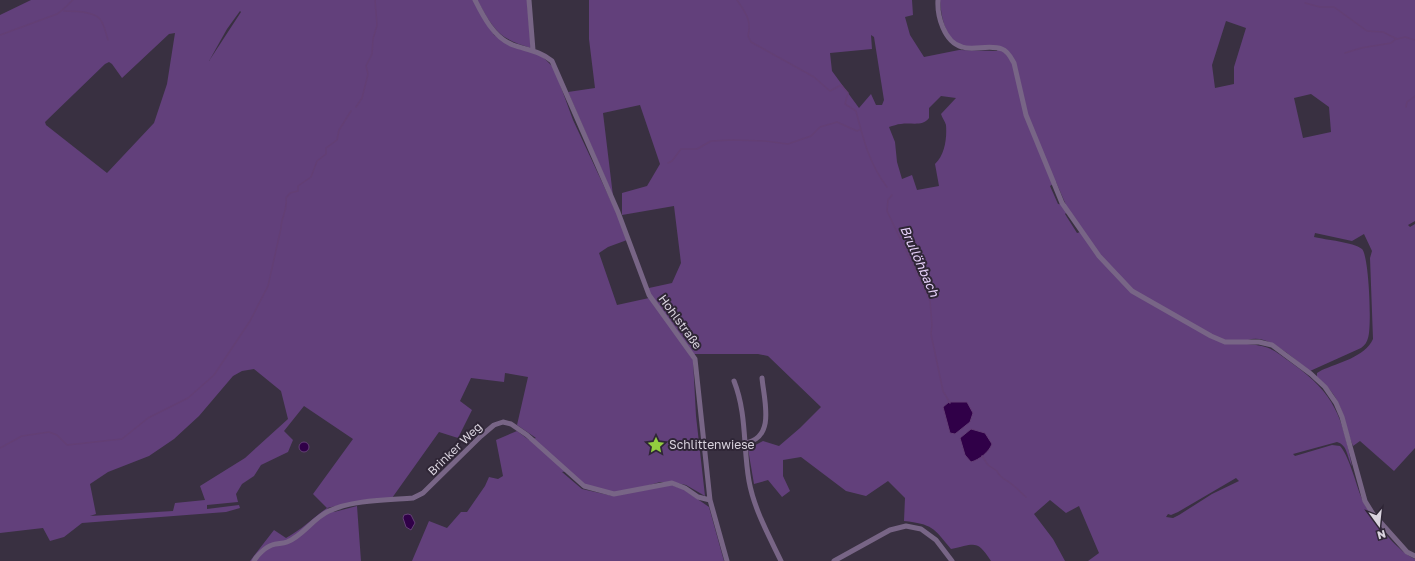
<svg xmlns="http://www.w3.org/2000/svg" width="1415" height="561" font-family="'Golos Text',sans-serif">
	<rect width="100%" height="100%" fill="#393041"/>
	<path fill="#62407b" fill-rule="evenodd" d="M31,0H473L494,35L510,45L540,54L554,68L573,120L617,214L627,240L608,247L599,253L617,305L649,298V288L672,283L681,263L674,206L622,215V193L647,186L660,164L640,105L603,113L613,196L568,92L595,88L589,39V0H912L913,15L905,17L910,35L924,57L959,50L997,51L999,47C989,47 970,49 961,46C945,40 941,15 940,0H1415V221L1408,225L1410,227L1415,224V448L1394,471L1360,441L1353,446C1341,415 1345,401 1317,377V373L1322,370C1338,363 1365,357 1373,339L1370,258L1372,251L1364,234L1352,241L1315,233L1314,237C1326,240 1353,242 1362,249C1369,256 1372,327 1368,338C1367,342 1365,345 1361,348L1310,371C1293,359 1269,333 1248,340L1247,344C1271,346 1274,350 1293,364C1335,394 1342,417 1352,466C1347,458 1348,445 1337,442L1293,454L1295,456L1332,445L1340,446C1348,454 1356,483 1360,494C1367,514 1396,551 1415,559V561H1088L1099,553L1079,506L1066,513L1050,500L1034,514L1053,539L1065,561H991C977,539 975,544 951,549C934,528 932,524 904,521L905,498L888,481L866,496L846,491L801,457L783,460V476L790,491L782,497L768,480L754,484L748,449L763,441L779,446L800,428L821,407L768,356L758,354H689L693,360L696,416L705,496L686,485L672,482H660L630,491L615,493L585,486L568,471L562,472L582,489L613,496L671,485L683,489L709,507L724,561H412L429,521L447,528L461,512H467L485,486L489,477L498,479L503,476L496,440L517,431L529,440L536,438L517,425L528,377L505,373L504,382L471,378L460,401L472,410L458,438L439,432L392,498L350,503L327,508L313,494L353,439L304,406L284,431L293,440L288,452L261,465L254,476L242,484L236,494L238,502L207,505V509L239,505L240,508L226,512L82,523L64,537L50,541L43,528L0,533V15ZM240,11L241,12L209,61L227,29ZM1226,21L1246,28L1234,67V84L1215,88L1212,65ZM175,33L167,84L154,123L107,173L46,125L45,122L105,64L109,62L112,64L122,78L169,34ZM871,35L874,37L884,100L882,105H876L871,94L859,108L832,71L830,53L872,49ZM1311,94L1329,107L1331,132L1303,138L1294,98ZM941,96L956,98L941,114C942,118 945,121 946,125C947,138 945,155 935,164L939,186L917,190L912,175L902,179L897,162L895,142L889,127C893,126 897,124 901,124C911,122 922,127 929,118V108ZM1056,182L1066,205L1058,204L1050,186ZM1069,210L1084,231L1077,233L1065,214ZM254,369L281,391L288,419L245,458L200,486L205,500L175,503L173,511L90,516L96,514L90,484L108,472L149,456L174,439L199,416L233,376L242,371ZM1236,478L1239,481L1212,494L1179,515L1173,518L1166,517L1168,514L1171,515L1178,512Z
		M477,0H527L531,48C497,38 494,29 477,0Z
		M357,506L361,561H250L274,530L286,538C301,530 313,518 327,508L334,512Z"/>
	<path fill="#300048" stroke="#633f75" d="M949,402H967L973,413L970,422L955,434L950,433L943,407Z
		M971,429L985,433L992,444C989,452 979,460 971,462L965,455L960,438Z
		M299 447a5 5 0 1 1 10 0a5 5 0 1 1-10 0Z
		M408,514L411,515L415,523L411,530L406,527L403,518L404,515Z"/>
	<g fill="none" stroke-linecap="round" stroke-linejoin="round">
		<path stroke="#633f75" stroke-width="1.5" d="M737,0C745,12 752,20 748,36L751,42L814,77L830,91L841,85L848,93L845,104L856,111C863,138 869,164 887,187
			M1305,3L1320,7H1334L1367,31L1383,32L1397,39L1405,37L1415,40
			M64,11C74,11 93,11 100,19C104,24 106,34 108,40
			M0,35L57,14C64,10 67,5 73,0
			M1345,53L1361,48L1391,43L1396,39
			M356,107L362,98L368,74L366,66L372,54L373,39L377,25L375,0
			M1406,107L1407,102L1415,96
			M668,163L672,161L681,149H697L711,141L733,140L765,141L788,144L811,136L820,127L837,122L857,131L861,129
			M892,195L888,200L887,211L930,301L932,325L931,334L943,391L950,403
			M0,448L22,436L49,432L57,435L67,445L122,439L148,418L188,398L214,375L250,321L268,286L281,228C281,217 288,210 286,198L290,193L298,191V186L311,177L317,161L326,154V148L337,140L339,130L351,111
			M982,456L988,465L997,471C1000,479 1008,480 1014,486C1018,489 1021,493 1026,497"/>
		<path stroke="#786586" stroke-width="5" d="M475,0C483,16 494,38 513,45C527,50 540,51 552,61L618,212L649,295L695,359L710,500L727,561
			M529,0L533,50
			M938,0C937,16 944,42 962,47C974,51 989,44 1002,49C1008,51 1011,58 1014,63L1026,115L1062,203L1099,256L1132,291L1211,336L1225,342H1259L1272,345L1311,374L1325,387L1336,403L1342,417L1365,501L1373,514L1407,552L1415,556
			M734,381C747,414 743,447 749,481C754,509 769,536 781,561
			M745,443C776,438 764,400 762,378
			M254,561C257,555 266,547 272,545C277,543 282,544 287,542C303,536 313,518 329,511C352,500 388,500 413,498L423,493L481,436L494,425L503,422L511,424L527,435L584,486L614,494L672,483L685,488L698,497L710,500
			M834,561L890,530L906,526L921,529L936,540L952,561"/>
	</g>
	<defs>
		<g id="sight-bare" transform="scale(1.38)"><path d="M0-6L1.8-2.2L6-1.7L2.9 1.2L3.7 5.4L0 3.3L-3.7 5.4L-2.9 1.2L-6-1.7L-1.8-2.2Z" fill="#92cd3f" stroke="#2f2636" stroke-width="2.5" paint-order="stroke"/></g>
	</defs>
	<g fill-rule="evenodd">
		<use href="#sight-bare" x="656" y="445"/>
	</g>
	<g text-anchor="middle" stroke-width="4" stroke-linejoin="round" paint-order="stroke">
		<g font-size="12" fill="#d9d3de" stroke="#2f2636">
			<text transform="translate(680 322) rotate(54)" y="4">Hohlstraße</text>
			<text transform="translate(455 449) rotate(-44)" y="4">Brinker Weg</text>
		</g>
		<g font-size="12" fill="#d9d3de" stroke="#2f2636" text-anchor="start">
			<text x="669" y="449">Schlittenwiese</text>
		</g>
		<g font-size="13" font-style="italic" fill="#e5cff8" stroke="#2f2636">
			<text transform="translate(920 261) rotate(66)" y="5">Brullöhbach</text>
		</g>
	</g>
	<g transform="translate(1379 525) rotate(165)" stroke="#2f2636" stroke-width="3" paint-order="stroke">
	<path d="M0-3L7 15L0 10L-7 15Z" fill="#d9d3de"/>
	<text y="-6" font-size="11" font-weight="bold" text-anchor="middle" fill="#d9d3de">N</text>
	</g>
</svg>
